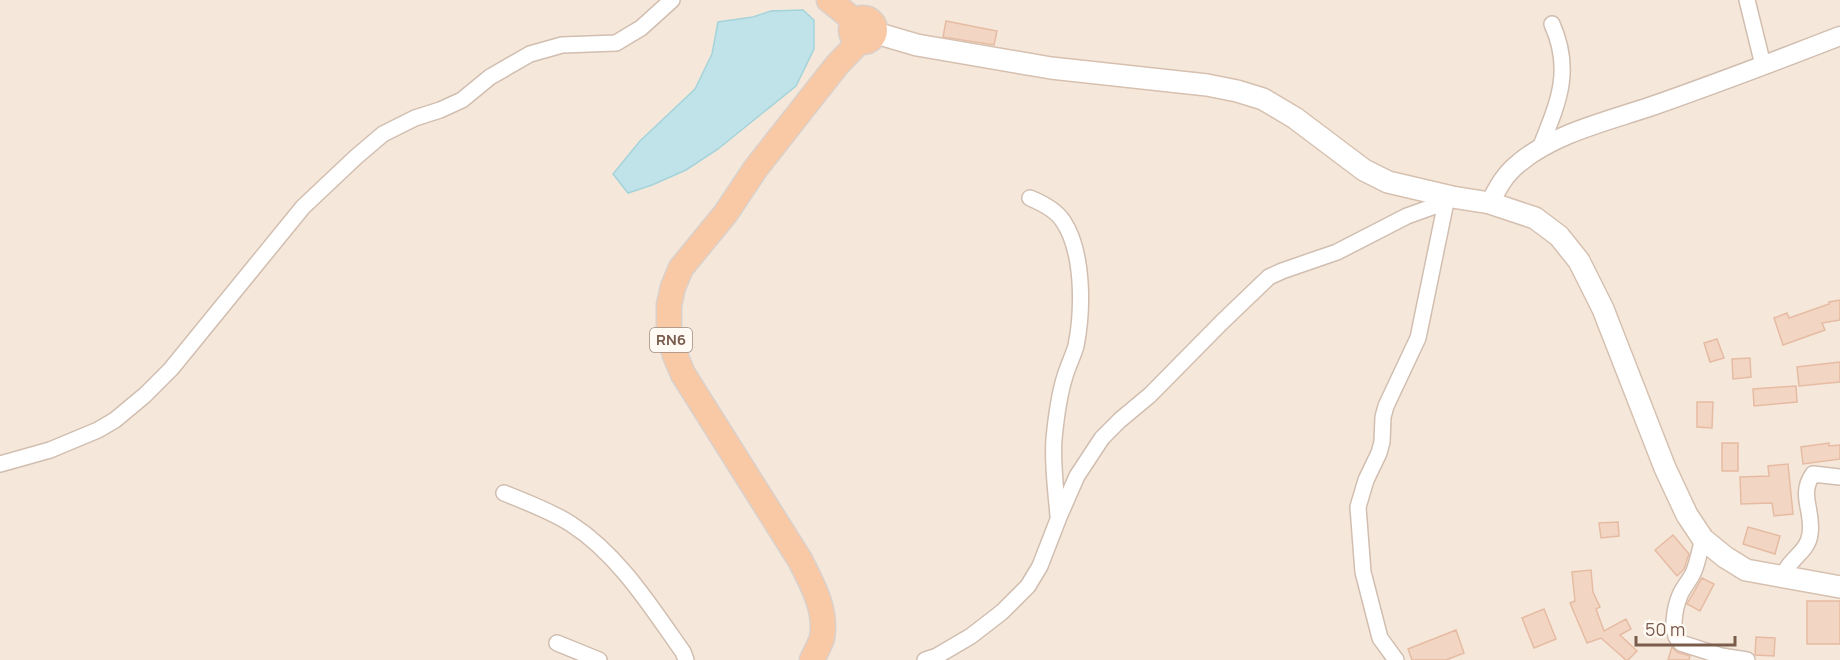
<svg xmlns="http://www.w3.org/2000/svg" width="1840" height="660" font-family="Manrope,sans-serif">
	<rect width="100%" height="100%" fill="#fdf6ec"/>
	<path fill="#f5e8da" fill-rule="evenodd" d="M0,0H1840V660H0ZM771,11L613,174L640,141L695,89L712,54L718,22L753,17Z"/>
	<path fill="#bfe3e8" stroke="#a5d3da" stroke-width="1.5" d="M803,10L814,20V49L796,86L718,149L686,170L652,185L628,193L613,174L640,141L695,89L712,54L718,22L753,17L771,11Z"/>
	<path fill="#f3d5c3" stroke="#e6bba3" stroke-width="1.5" d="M946,21L997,31L994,45L943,37Z
		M1840,300V320L1822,323L1825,330L1783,345L1774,318L1787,313L1789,318L1829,304V302Z
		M1717,339L1724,358L1710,362L1704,343Z
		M1750,358L1751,377L1733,379L1732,359Z
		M1840,362V382L1799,386L1797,367Z
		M1796,386L1797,402L1754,406L1753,389Z
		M1697,402H1713L1712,428L1697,427Z
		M1722,443H1738V471H1722Z
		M1829,443V446L1840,445V459L1803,464L1801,447Z
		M1788,464L1793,514L1774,516L1772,503L1741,504L1740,477L1769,476L1768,466Z
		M1618,522L1619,536L1601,538L1599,523Z
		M1748,527L1780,536L1775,554L1743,544Z
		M1673,535L1689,554L1684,569L1677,576L1655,550Z
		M1591,570L1593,592L1600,607L1596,609L1604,631L1626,619L1631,629L1620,635L1637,651L1628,660H1626L1601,638L1587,643L1570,603L1575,601L1572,572Z
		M1702,578L1714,584L1700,611L1687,604Z
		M1807,601H1840V644H1807Z
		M1544,609L1556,639L1534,648L1522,618Z
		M1456,630L1464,653L1446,660H1412L1408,649Z
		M1756,637L1775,638L1774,656L1755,655Z
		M1672,647L1677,652L1690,656L1689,660H1668Z"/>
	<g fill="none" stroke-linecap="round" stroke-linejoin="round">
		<g stroke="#d1beb0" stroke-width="18">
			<path id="minor" d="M1747,0L1763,65
				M1540,148C1558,103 1573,71 1552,24
				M1030,198C1042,203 1056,210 1063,221C1084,252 1083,310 1076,346C1073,356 1068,366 1065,376C1059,395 1056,418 1054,439C1052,464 1056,490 1058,516
				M0,464L50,450L98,430L115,420L145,395L171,369L303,207L356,157L383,134L415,118L440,110L462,100L490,77L530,54L562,45L616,43L641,28L672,0
				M504,493C526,502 551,511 571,524C619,555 651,607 683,652L686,660
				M1703,539C1700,549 1698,561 1694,571C1691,579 1684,586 1680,595C1675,607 1669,634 1681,643L1721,656L1747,660
				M1783,578C1787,559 1808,553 1810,534C1814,511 1798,495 1813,474L1840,477
				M557,643L599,660
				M925,660L937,656L971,636L1002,612L1028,586L1040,566L1059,517L1077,476L1102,438L1120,420L1150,395L1222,322L1269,277L1282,271L1337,252L1407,216L1446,202L1452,197
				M1396,660L1380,638L1363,572L1358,507L1366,480L1379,453L1382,442L1383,417L1386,406L1418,338L1446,202"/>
		</g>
		<g stroke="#d1beb0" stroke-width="21">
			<path id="tertiary" d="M1490,203C1498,187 1505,174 1519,163C1555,133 1608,121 1652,106C1715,84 1778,60 1840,36"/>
		</g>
		<g stroke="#d6c0b0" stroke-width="24">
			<path id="secondary" d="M876,33L917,45L1051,68L1207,85L1237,91L1263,99L1295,118L1364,170L1388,182L1452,197L1490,203L1535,218L1559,236L1579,261L1603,309L1665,468L1687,515L1703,539L1725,557L1746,570L1840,587"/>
		</g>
		<g stroke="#dad1cd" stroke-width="27">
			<path id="trunk" d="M829,0L855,21
				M851 30a12 12 0 1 1 24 0a12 12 0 1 1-24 0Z
				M812,660C815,653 820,645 822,638C827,609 812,584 800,560L683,374L675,355L669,332V305L673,287L681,268L726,213L756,168L837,65L859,42"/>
		</g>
		<use href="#minor" stroke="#fff" stroke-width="15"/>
		<use href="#tertiary" stroke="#fff" stroke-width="18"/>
		<use href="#secondary" stroke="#fff" stroke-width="21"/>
		<use href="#trunk" stroke="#f9c8a4" stroke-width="24"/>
	</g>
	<g text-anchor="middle" stroke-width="4.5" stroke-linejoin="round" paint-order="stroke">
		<rect fill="#fffaf3" stroke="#a28b7f" stroke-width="1.5" x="650" y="328" width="42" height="24" rx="4.5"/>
		<g font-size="15" font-weight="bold" fill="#7a5c4d">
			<text x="671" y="345">RN6</text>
		</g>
	</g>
	<path d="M1636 636v9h99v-9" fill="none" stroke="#7a5c4d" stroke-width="3"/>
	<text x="1645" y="636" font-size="18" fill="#7a5c4d" stroke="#fffaf3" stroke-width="4.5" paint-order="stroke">50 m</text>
</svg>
